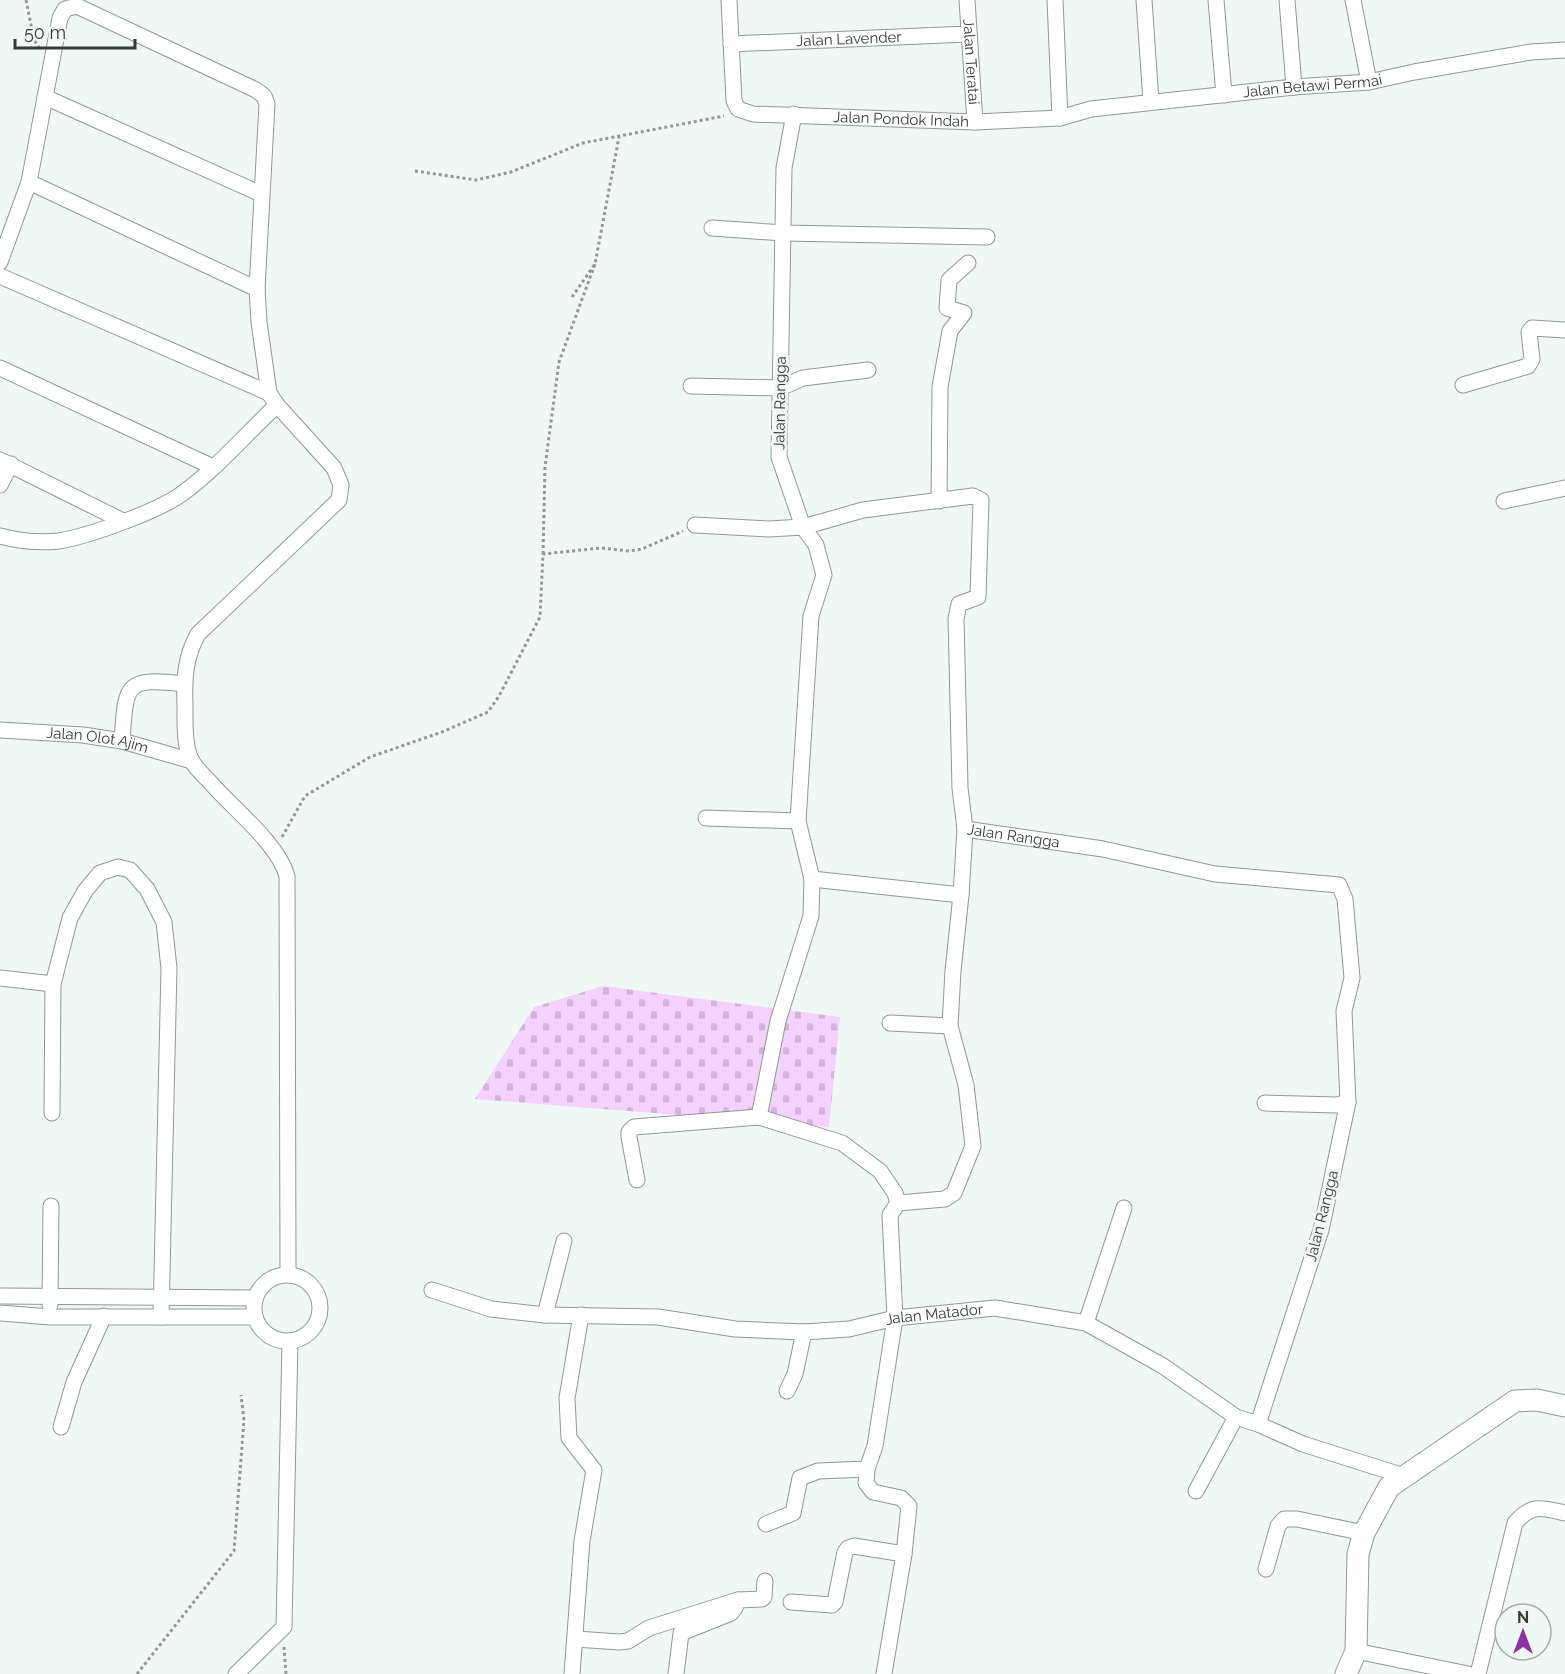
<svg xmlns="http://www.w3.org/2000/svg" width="1565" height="1674" font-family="Raleway,sans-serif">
	<defs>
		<pattern id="cemetery-stones" width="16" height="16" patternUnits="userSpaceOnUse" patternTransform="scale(1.5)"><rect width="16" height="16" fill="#f5d2fe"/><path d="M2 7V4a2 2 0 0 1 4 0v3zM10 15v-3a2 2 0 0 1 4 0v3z" fill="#d3b5da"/></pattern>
	</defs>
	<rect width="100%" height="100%" fill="#f0f8f5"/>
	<path fill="url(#cemetery-stones)" d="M603,986L840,1017L829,1127L475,1099L534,1007Z"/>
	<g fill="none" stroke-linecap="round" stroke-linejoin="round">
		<g stroke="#919895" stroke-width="17">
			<g id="minor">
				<path id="s1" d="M729,0L734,101L738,109L753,114L975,122L1060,118L1091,109L1294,87L1369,82L1414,72L1531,52L1565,50"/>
				<path id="s2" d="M967,0L975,122"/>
				<path d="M1055,0L1060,118"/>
				<path d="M1144,0L1151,102"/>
				<path d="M1216,0L1224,95"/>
				<path d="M1287,0L1294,87"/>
				<path d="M1353,0L1369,82"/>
				<path id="s3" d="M731,44L968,34"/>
				<path d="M45,97L261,194"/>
				<path id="s4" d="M794,114L784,168L779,457L803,527L863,510L973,496L981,500L978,597L959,604L956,619L960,788L965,829L1103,849L1215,874L1339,885L1345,899L1352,978L1344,1011L1348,1102L1321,1230L1258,1424"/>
				<path d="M29,182L257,289"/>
				<path d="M712,228L784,233L987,237"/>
				<path d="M0,262L29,182L60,18L65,9L77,6L256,90L264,96L267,104L257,289L259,322L269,393L277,405L334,468L341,485L339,500L198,634C185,657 184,679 185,705C185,722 184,744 191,760C195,767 203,775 209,781C232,808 278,843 287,876L288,1274"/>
				<path d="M0,276L269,393"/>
				<path d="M0,368L213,467"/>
				<path d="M1463,385L1528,366L1532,359L1529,332L1532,328L1565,330"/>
				<path d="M691,386L780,388L803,378L868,370"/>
				<path d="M0,460L123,521"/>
				<path d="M0,485L11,464"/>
				<path d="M939,501L940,387L950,331L964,313L947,308L949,280L968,263"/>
				<path d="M1504,501L1565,488"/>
				<path d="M695,525L769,529L803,527L816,545L824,575L811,616L798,821L812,879L811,916L778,1021L759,1117L842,1143L880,1171L895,1193L898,1203"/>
				<path d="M0,536C19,541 40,543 59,541C89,536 159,511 183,493C217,468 246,434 277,405"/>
				<path id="s5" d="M0,730L83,735L122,741L192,761"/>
				<path d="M122,741C126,684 124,677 184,684"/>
				<path d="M706,818L798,821"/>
				<path d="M812,879L961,895"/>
				<path d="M0,978L53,984"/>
				<path d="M890,1023L950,1026"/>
				<path d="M1265,1103L1337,1105L1348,1102"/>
				<path d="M52,1113L53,984L70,918L85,891L100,873L118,867L130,870L147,889L164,922L169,968L161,1317"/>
				<path d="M637,1180L629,1137V1132L634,1127L759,1117"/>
				<circle cx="287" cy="1308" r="33"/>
				<path id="s6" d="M432,1290L491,1309L545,1315L658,1317L735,1329L804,1332L849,1329L895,1318L995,1308L1086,1323L1163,1366L1236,1417L1258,1424L1303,1444L1404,1476"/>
				<path d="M0,1296L254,1298"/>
				<path d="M50,1305L51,1206"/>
				<path d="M0,1313L50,1317H254"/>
				<path d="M545,1315L564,1241"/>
				<path d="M1086,1323L1124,1208"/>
				<path d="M787,1391L795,1374L804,1332"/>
				<path d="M61,1427L74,1382L104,1316"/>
				<path d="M1196,1491L1236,1417"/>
				<path d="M766,1524L793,1513L800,1478L818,1471L867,1469"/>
				<path d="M1266,1569L1278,1526L1284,1519H1297L1364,1533"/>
				<path d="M791,1602L832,1605L835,1602L845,1552L848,1548L854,1546L904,1554"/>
				<path d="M576,1639L619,1642L628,1641L649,1628L738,1600"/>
				<path d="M1356,1651L1468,1674"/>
				<path d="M236,1674L284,1627L290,1341"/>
				<path d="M572,1674L582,1541L594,1470L569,1438L567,1398L581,1315"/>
				<path d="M676,1674L681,1633L731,1613L735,1608L738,1600L762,1599L764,1597L765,1581"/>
				<path d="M884,1674L904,1554L909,1506L901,1498L873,1492L866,1483L867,1469L875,1446L895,1318L890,1215L898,1203L945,1199L954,1193L973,1146L966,1085L950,1026L953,971L961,895L965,829"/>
				<path d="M1478,1674L1515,1523C1532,1503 1542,1508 1565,1513"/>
			</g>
		</g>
		<g stroke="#919895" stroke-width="23">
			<path id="secondary" d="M1346,1674L1356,1651L1358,1554L1364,1533L1389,1487L1515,1401L1537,1400L1565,1406"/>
		</g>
		<path stroke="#939896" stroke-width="3" stroke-dasharray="3 3" stroke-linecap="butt" d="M26,0L34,40L39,47
			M415,171L476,180L511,172L583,143L724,116
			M572,297L595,264L619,137
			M543,554L545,467L559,362L595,264
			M282,837L305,796L370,757L442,732L488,712L499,696L540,617L543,554L601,548L629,551L642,549L683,531
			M284,1647L286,1674
			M137,1674L234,1551L244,1420L241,1395"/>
		<use href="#minor" stroke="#fff" stroke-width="15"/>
		<use href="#secondary" stroke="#fff" stroke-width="21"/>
	</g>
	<g text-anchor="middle" stroke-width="6" stroke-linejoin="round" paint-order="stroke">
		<g font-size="15" fill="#373a39" stroke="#f0f8f5">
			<text dy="5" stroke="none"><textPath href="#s3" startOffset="118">Jalan Lavender</textPath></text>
			<text dy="5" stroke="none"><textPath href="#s2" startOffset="62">Jalan Teratai</textPath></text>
			<text dy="5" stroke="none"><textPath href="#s1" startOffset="688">Jalan Betawi Permai</textPath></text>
			<text dy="5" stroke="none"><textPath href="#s1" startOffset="274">Jalan Pondok Indah</textPath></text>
			<text transform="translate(780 403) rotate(-89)" y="5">Jalan Rangga</text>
			<text dy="5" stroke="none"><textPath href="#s5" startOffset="98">Jalan Olot Ajim</textPath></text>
			<text dy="5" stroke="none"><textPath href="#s4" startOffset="992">Jalan Rangga</textPath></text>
			<text transform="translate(1322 1216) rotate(-76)" y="5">Jalan Rangga</text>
			<text dy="5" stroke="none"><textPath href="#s6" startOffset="508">Jalan Matador</textPath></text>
		</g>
	</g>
	<g transform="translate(1523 1632)"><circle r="28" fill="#f0f8f5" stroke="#a6acaa" stroke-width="1.5"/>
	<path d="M0-4.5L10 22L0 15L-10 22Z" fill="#8b34a1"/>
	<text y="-9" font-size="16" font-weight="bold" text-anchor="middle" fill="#373a39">N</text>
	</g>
	<path d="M15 39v9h120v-9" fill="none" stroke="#373a39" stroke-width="3"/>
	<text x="24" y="39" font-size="18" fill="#373a39" stroke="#f0f8f5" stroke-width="4.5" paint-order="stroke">50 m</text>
</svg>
